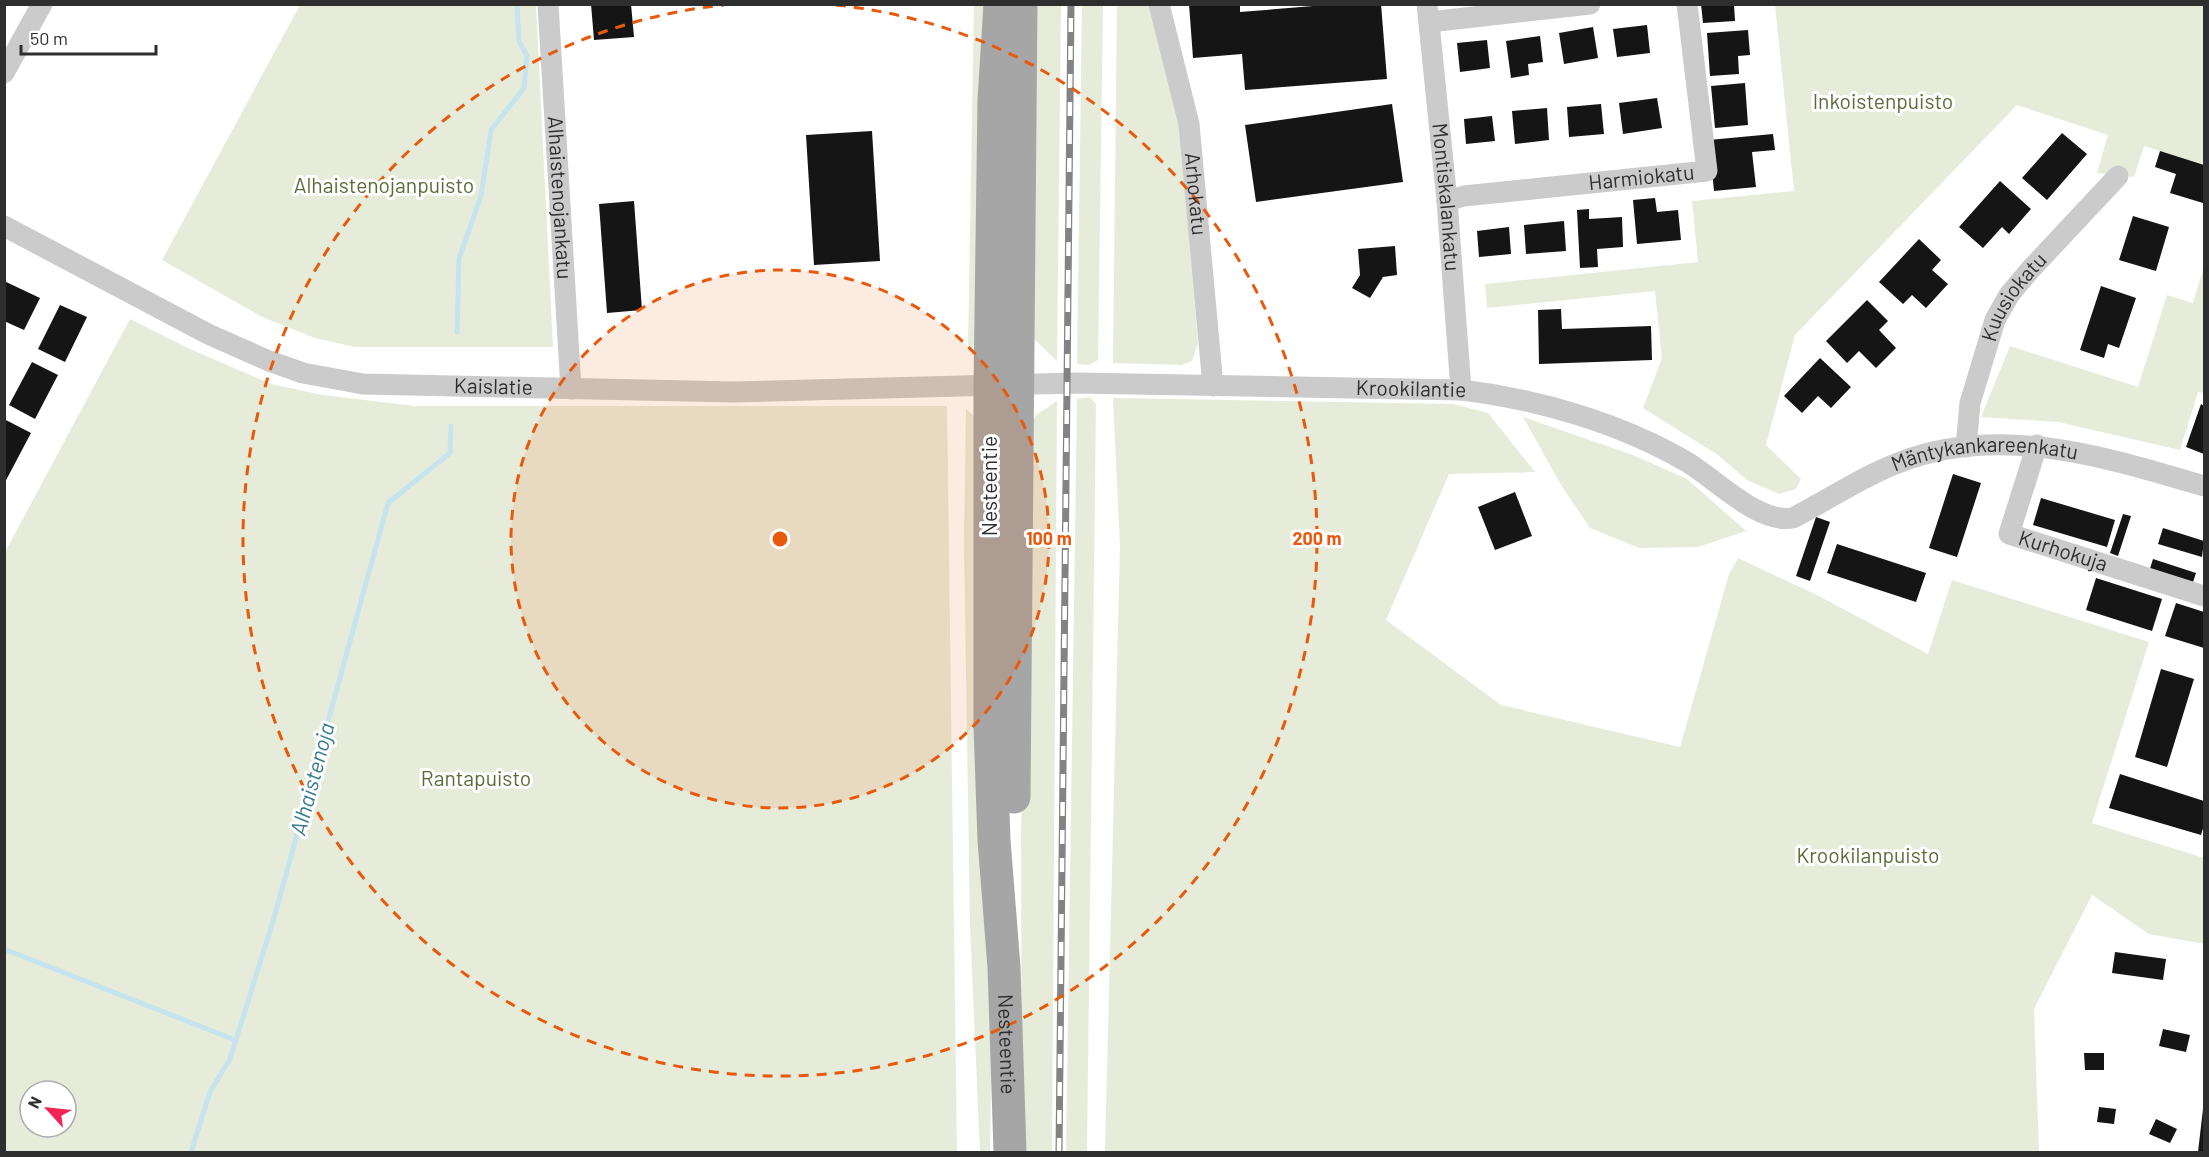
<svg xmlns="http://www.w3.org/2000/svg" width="2209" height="1157" font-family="Barlow,sans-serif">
	<rect width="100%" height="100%" fill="#fff"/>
	<path fill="#e7ecda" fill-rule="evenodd" d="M300,5H536L553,347H355L315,338L262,317L162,260Z
		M974,5H994L979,341L968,351Z
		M1031,5H1061L1057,361L1035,340L1031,327Z
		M1082,5H1103L1098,360L1088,365L1077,364Z
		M1117,5H1152L1179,114L1198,343L1192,361L1182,365L1113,363Z
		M1775,5H2204V166L2144,146L2134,177L2097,173L2108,135L2017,105L1795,335L1766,445L1801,479L1796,489L1779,494L1747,480L1718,455L1643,408L1662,358L1655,291L1487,308L1485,284L1698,262L1692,201L1794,191Z
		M2204,266V393L2198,392L2180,450L2058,422L1981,417L2010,346L2138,387L2167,295L2193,303Z
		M130,319L190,349L271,384L323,395L415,406H947L957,1152H5V552ZM30,1091H66V1127H30Z
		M1090,397L1096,404L1087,1152H1066L1077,399Z
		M1113,398L1453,404L1488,413L1535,472L1449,474L1386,620L1501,705L1680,747L1729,574L1738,558L1817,595L1928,654L1952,580L2149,642L2092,823L2204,858V944L2149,934L2092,895L2034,1009L2039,1152H1105L1120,546Z
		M1057,401L1052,1152H1022L1021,836L1030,426L1036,415Z
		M966,409L974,416L992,1016L990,1152H980L970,925L964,543Z
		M1523,417L1633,455L1687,479L1746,531L1698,547L1639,548L1590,528L1561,485Z"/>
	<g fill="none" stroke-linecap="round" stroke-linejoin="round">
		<path stroke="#c5e4ee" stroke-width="5" d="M457,332L459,259L481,196L491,130L524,88L527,56L519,41L517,4
			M4,949L235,1040
			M191,1152L210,1092L230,1059L274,918L388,503L450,453L451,426"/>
	</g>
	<path fill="#151515" d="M591,4H631L634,37L594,40Z
		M1189,4H1240V12L1338,4H1381L1387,79L1245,90L1242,54L1193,58Z
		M1701,4H1734L1735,21L1703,23Z
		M1647,25L1650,53L1617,57L1613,29Z
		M1593,27L1598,58L1564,64L1559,33Z
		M1748,30L1750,55L1738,56L1739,74L1710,76L1707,33Z
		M1540,36L1543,62L1528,64L1529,75L1511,78L1506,41Z
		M1487,40L1490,68L1460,72L1457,43Z
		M1745,83L1748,125L1715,128L1711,86Z
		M1657,98L1662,128L1623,134L1619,103Z
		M1392,104L1403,182L1256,202L1245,125Z
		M1601,104L1604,134L1569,137L1567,107Z
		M1547,108L1549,140L1515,144L1512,111Z
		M1492,116L1495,141L1466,144L1464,119Z
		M872,131L880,261L814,265L806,135Z
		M2062,133L2087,154L2047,200L2022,178Z
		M1773,134L1775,150L1752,152L1756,187L1714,191L1709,140Z
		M2160,151L2204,165L2203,203L2170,193L2176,174L2155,167Z
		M2000,181L2031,209L2009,234L2002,227L1983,248L1959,227Z
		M1655,198L1657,212L1678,210L1681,240L1637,244L1633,200Z
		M634,201L642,310L607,313L599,204Z
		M1589,209V219L1622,217L1623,247L1597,249L1598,267L1580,268L1577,210Z
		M2133,216L2169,227L2156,271L2119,260Z
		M1564,221L1566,251L1526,254L1524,225Z
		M1509,227L1511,254L1479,257L1477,231Z
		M1919,239L1941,260L1932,270L1948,284L1926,308L1912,295L1903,304L1879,282Z
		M1395,246L1397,275L1383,277L1370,298L1352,288L1360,275L1358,249Z
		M4,281L40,298L24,330L4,321Z
		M2101,286L2136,298L2119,348L2108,344L2104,358L2080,350Z
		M1867,300L1888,321L1879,330L1896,348L1876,368L1859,351L1847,363L1826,341Z
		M60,305L87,317L65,362L38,349Z
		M1561,309L1562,329L1651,326L1652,360L1539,364L1538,310Z
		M1820,358L1851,387L1831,408L1818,396L1802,413L1784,396Z
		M32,362L58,375L35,419L9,405Z
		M2201,404L2204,406V454L2186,447Z
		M4,419L31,433L4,484Z
		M1953,474L1981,483L1957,557L1929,548Z
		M1515,492L1532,536L1495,550L1478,507Z
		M2041,498L2115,520L2107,547L2033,525Z
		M2123,514L2131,516L2118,556L2110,553Z
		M1816,517L1830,522L1810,581L1796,576Z
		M2163,528L2204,541L2202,557L2158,544Z
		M1837,544L1926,573L1916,602L1827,573Z
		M2153,559L2196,573L2191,588L2148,575Z
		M2096,578L2162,599L2152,631L2086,610Z
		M2176,603L2204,612V648L2165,636Z
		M2161,669L2194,679L2167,767L2135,757Z
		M2120,774L2204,801V825L2201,835L2109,808Z
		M2115,952L2166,959L2163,980L2112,973Z
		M2163,1029L2190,1035L2186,1052L2159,1046Z
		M2084,1053H2104V1070H2085Z
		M2099,1107L2116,1109L2114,1124L2097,1122Z
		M2203,1109L2204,1152H2198Z
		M2156,1119L2177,1129L2170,1143L2149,1134Z"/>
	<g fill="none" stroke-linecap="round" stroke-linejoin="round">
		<g stroke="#cbcbcb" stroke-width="21">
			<path id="s1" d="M548,4L571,389"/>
			<path id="s2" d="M1159,4L1189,124L1213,386"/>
			<path id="s3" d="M1427,4L1447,201L1461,390"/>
			<path d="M1429,22L1590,4"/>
			<path d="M4,73L42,4"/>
			<path id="s4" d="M1447,201L1464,196L1707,171L1687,4"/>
			<path id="s5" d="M4,226L208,334L269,361L303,373L363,384L734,392L1077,383L1461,390C1538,399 1620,423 1687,462C1717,480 1758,524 1793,518C1828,500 1861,477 1898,463C1999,423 2106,457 2204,486"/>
			<path id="s6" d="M2037,445L2009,534L2204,596"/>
			<path id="s7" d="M1966,447L1970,403L1995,320L2009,295L2030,270L2118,176"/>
		</g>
		<g stroke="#a6a6a6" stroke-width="33">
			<path id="s8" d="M1000,4L994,100L990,385V728L994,840L1004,967L1010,1152"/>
			<path d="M1014,797L1021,4"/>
		</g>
		<g stroke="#838383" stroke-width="7">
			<path id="rail" d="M1059,1152L1071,4"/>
		</g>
		<use href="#rail" stroke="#fff" stroke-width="4.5" stroke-dasharray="14" stroke-linecap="butt"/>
	</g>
	<circle cx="780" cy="539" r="269" fill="#e8590c" fill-opacity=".12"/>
	<g fill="none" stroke="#e8590c" stroke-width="3" stroke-dasharray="10 8">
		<circle cx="780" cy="539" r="269"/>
		<path d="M836 5A537 537 0 1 1 724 5"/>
	</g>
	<g text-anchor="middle" stroke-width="6" stroke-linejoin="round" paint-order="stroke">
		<g font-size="21" fill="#596c38" stroke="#fff">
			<text x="1883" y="109">Inkoistenpuisto</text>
			<text x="384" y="193">Alhaistenojanpuisto</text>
			<text x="476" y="786">Rantapuisto</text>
			<text x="1868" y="863">Krookilanpuisto</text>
		</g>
		<g font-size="21" fill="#2e2e2e" stroke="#fff">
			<text dy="7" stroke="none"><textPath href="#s4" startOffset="196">Harmiokatu</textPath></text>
			<text dy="7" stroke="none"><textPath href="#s2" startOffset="194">Arhokatu</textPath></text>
			<text dy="7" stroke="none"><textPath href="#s1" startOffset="194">Alhaistenojankatu</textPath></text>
			<text dy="7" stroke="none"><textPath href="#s3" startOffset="194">Montiskalankatu</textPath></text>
			<text dy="7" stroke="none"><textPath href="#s7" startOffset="160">Kuusiokatu</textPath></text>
			<text dy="7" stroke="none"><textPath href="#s5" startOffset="525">Kaislatie</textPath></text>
			<text dy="7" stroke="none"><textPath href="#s5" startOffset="1443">Krookilantie</textPath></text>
			<text dy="7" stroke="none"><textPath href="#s5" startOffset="2061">Mäntykankareenkatu</textPath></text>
			<text transform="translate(990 486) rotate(-90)" y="7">Nesteentie</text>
			<text dy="7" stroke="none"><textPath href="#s6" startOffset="150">Kurhokuja</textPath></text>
			<text dy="7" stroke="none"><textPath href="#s8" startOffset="1041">Nesteentie</textPath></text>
		</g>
		<g font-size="22" font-style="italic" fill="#357a8e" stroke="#fff">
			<text transform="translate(312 779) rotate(-75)" y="8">Alhaistenoja</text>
		</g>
	</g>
	<circle cx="780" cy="539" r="9" fill="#e8590c" stroke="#fff" stroke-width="3"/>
	<g font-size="18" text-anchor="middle" font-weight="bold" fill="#e8590c" stroke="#fff" stroke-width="6" stroke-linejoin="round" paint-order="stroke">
		<text x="1049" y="545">100 m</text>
		<text x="1317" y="545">200 m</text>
	</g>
	<rect width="2209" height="1157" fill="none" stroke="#2e2e2e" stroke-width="12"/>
	<g transform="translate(48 1109) rotate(297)"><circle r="28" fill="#ffffff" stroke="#ababab" stroke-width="1.5"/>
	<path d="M0-4.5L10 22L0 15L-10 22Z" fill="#f02554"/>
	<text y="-9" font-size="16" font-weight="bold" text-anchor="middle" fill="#2e2e2e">N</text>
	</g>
	<path d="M21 45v9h135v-9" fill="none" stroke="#2e2e2e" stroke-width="3"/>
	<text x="30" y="45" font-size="18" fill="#2e2e2e" stroke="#ffffff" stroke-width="4.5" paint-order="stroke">50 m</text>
</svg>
